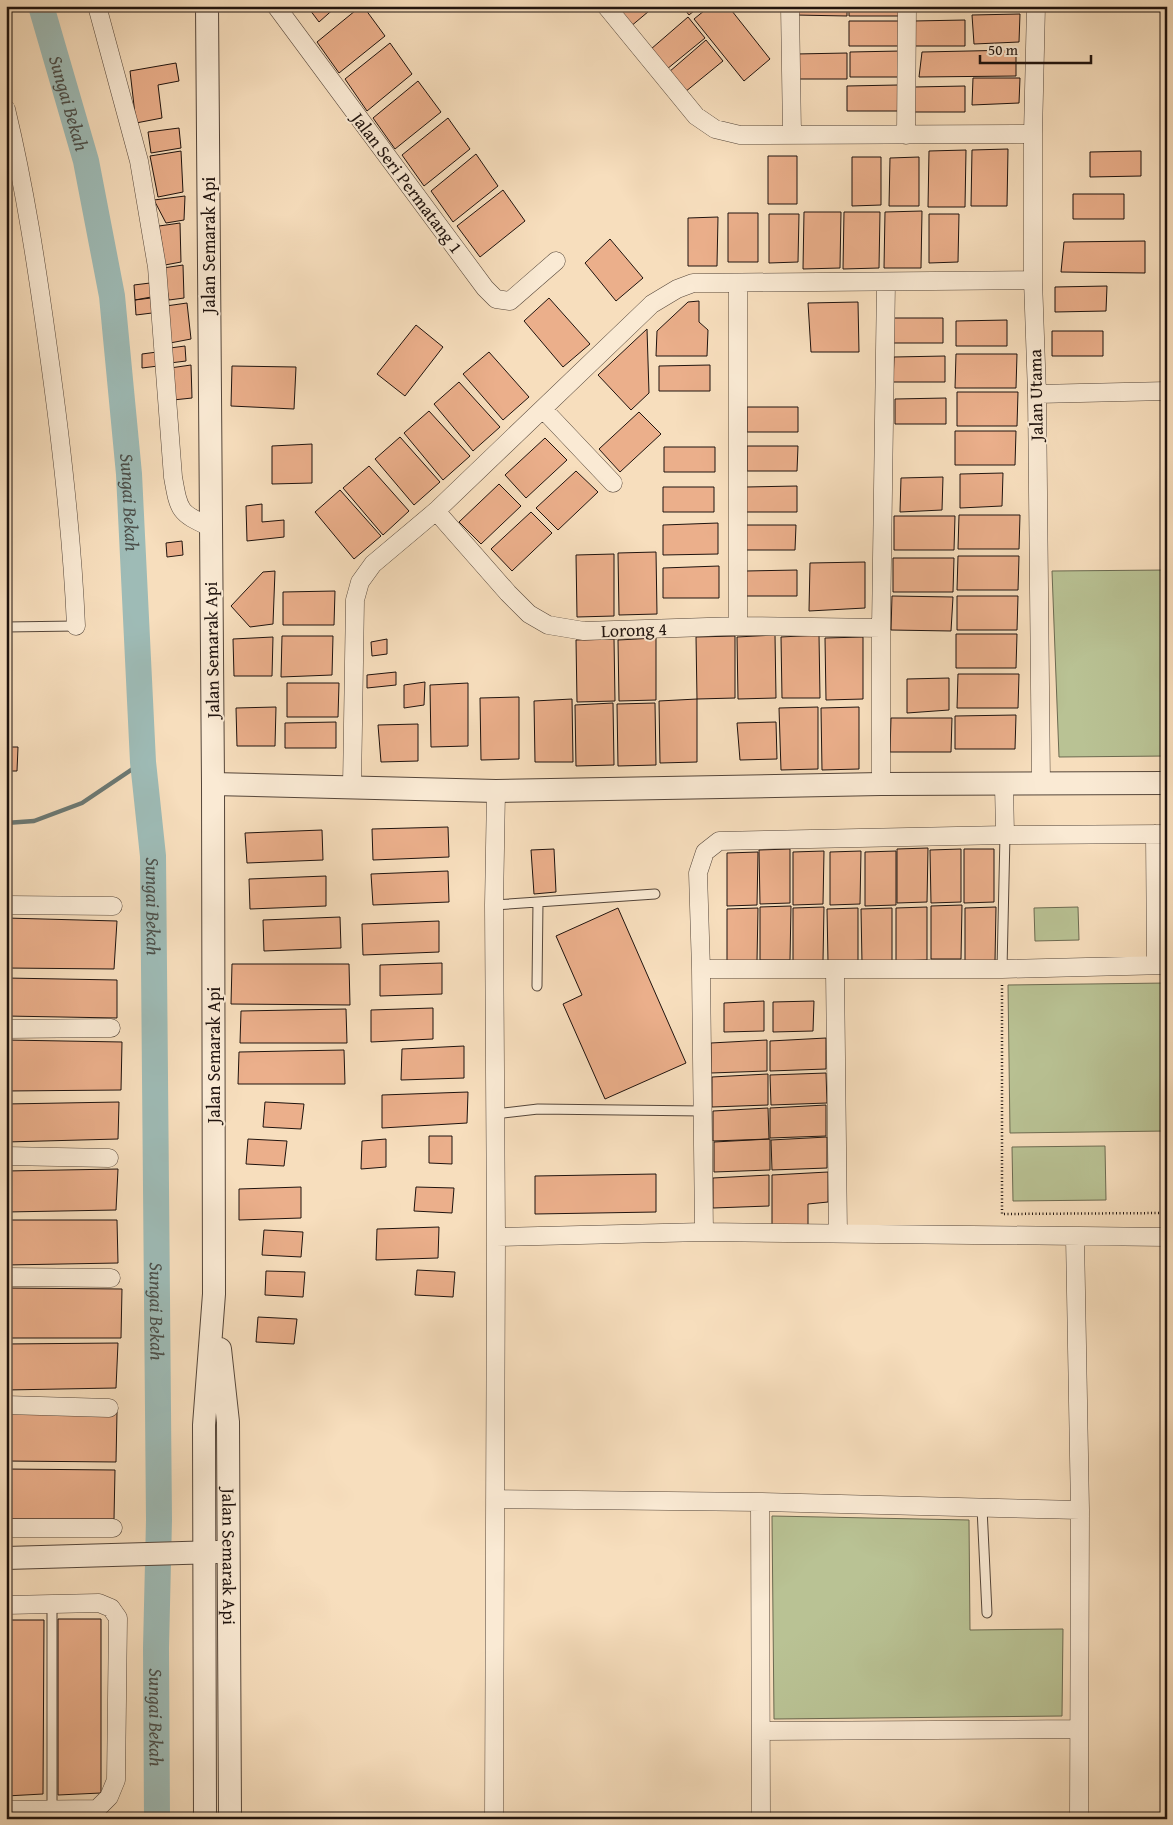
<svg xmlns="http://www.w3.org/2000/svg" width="1173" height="1825" font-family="'Gentium Book Plus',serif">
	<rect width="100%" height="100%" fill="#f7debd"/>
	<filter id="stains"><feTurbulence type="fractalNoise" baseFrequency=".004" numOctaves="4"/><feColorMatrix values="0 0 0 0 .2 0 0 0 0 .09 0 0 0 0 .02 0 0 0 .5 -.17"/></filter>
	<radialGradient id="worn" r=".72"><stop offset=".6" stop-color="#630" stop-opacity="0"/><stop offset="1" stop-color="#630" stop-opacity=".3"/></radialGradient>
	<path fill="#b9c294" stroke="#6c6a51" d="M1167,570V756L1059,757L1052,571Z
		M1078,907L1079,940L1035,941L1034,908Z
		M1167,983V1131L1010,1133L1008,985Z
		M1105,1146L1106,1200L1013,1201L1012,1147Z
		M772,1516L969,1520L970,1630L1063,1629L1062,1716L774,1719Z"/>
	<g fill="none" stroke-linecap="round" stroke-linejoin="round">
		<path stroke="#6b7873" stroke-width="4.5" d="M6,823L34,821L82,803L143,762"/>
		<path stroke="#9ebbb6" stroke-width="26" id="s1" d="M41,6L86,161L112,296L129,474L143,762L153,856L159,1520L156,1648L157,1819"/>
	</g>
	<path fill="#ebaf8b" stroke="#1f130e" d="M307,6H337L319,22Z
		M361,6H363L385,36L339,73L317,42Z
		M615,6H655L630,27Z
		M682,6H700L689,15Z
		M710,6H728L770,59L744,81L694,19Z
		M795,6H847V16L795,15Z
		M849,6H900V16H849Z
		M1020,14L1019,42L974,44L972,15Z
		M688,17L705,38L667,69L651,49Z
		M965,20V46H914V21Z
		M849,21H900V46H849Z
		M706,40L723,61L685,92L669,72Z
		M390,43L412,74L367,111L345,79Z
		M1016,50V76L919,77L922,52Z
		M901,51V77H850V52Z
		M847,53V79H796V54Z
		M176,63L179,81L158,85L162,118L136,123L130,71Z
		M973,78H1020L1019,103L972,105Z
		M418,81L441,112L395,149L373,118Z
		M898,85V111H847V86Z
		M965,86V112H914V87Z
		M448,118L470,149L424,186L402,155Z
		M179,128L181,148L151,153L148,132Z
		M1008,149L1007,206H971L972,150Z
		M966,150L965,207H928L929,151Z
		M181,151L183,192L158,197L150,156Z
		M1141,151V176L1090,177V152Z
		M476,154L498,186L453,222L431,191Z
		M768,156H797V204H768Z
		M852,157H881V205L852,206Z
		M919,157V206H889L890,158Z
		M503,190L525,221L480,257L457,226Z
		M1073,194H1124V219H1073Z
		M185,196L184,220L166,223L154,200Z
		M922,211L921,268H884L885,212Z
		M804,212H841L840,268L803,269Z
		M844,212H880L879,268L843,269Z
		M728,213H758V262H728Z
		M769,214H799L798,262L769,263Z
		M929,214H959L958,262L929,263Z
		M718,217L717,266H688V218Z
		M180,223L181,262L165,265L159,226Z
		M610,239L643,278L616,301L585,263Z
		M1145,241V273L1061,272L1064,242Z
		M183,265L184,298L169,300L163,268Z
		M150,283L151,297L135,300L134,285Z
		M1107,286L1106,311L1055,312V287Z
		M151,298L152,313L136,315L135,300Z
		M549,298L590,344L563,367L524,321Z
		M699,301V322L708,330L707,356H656L657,331L688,302Z
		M858,302L859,352H811L808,303Z
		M187,303L191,339L170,343L166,306Z
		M892,318H943V343H892Z
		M1007,320V346H956V321Z
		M416,325L443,347L405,396L377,374Z
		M647,329L649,393L631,410L598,375Z
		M1052,331H1103V356H1052Z
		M185,346L186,361L170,363V348Z
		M157,352L158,366L142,368V354Z
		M489,352L529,397L503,420L463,374Z
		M956,354H1017L1016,388H955Z
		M945,356V382H893L894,357Z
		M191,365L192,398L173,400L170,368Z
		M710,365V391H659V366Z
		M232,366L296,367L294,409L231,406Z
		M459,382L500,427L473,451L434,404Z
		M957,392H1018L1017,426H957Z
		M946,398V424H895V399Z
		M747,407H798V432H747Z
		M429,411L470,456L443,480L404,433Z
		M639,412L661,434L620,472L599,449Z
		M955,431H1016L1015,465H955Z
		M400,437L440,482L414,505L375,459Z
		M545,438L567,460L526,498L505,475Z
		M312,444V483L272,484V446Z
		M747,446H798L797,471H747Z
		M664,447H715V472H664Z
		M369,466L409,511L383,535L343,488Z
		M576,471L598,492L558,530L536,508Z
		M1003,473L1002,506L960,508V474Z
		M943,477L942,510L900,512L901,478Z
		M499,484L521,506L481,544L459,522Z
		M797,486V512H746V487Z
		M663,487H714V512H663Z
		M340,490L381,536L354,559L315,512Z
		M262,504V522L284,520V537L247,541L246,506Z
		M531,512L552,533L512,571L491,549Z
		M959,515H1020L1019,549H958Z
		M894,516H955L954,550H894Z
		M718,523V554L663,555V525Z
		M745,525H796L795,550H744Z
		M182,541L183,555L167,557L166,543Z
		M656,552L657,614L619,615L618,553Z
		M614,554V616L577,617L576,555Z
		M958,556H1019L1018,590H957Z
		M893,558H954L953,592H893Z
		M865,562V608L809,611L810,563Z
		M719,566V598H663V568Z
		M797,570V596H746V571Z
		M275,571L273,624L250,627L231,606L263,572Z
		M335,591L334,625H283V592Z
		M892,596L953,597L951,631L891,630Z
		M957,596H1018L1017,630H957Z
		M956,634H1017L1016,668H956Z
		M775,635L776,698L738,699L737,637Z
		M819,635L820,698H782L781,637Z
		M282,636H333L332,675L281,677Z
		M735,636V698L697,699L696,637Z
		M273,637L272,676H234L233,639Z
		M863,637V699L826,700L825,638Z
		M656,638V700L619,701L618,640Z
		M387,639V654L372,656L371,642Z
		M614,639L615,701L577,702L576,640Z
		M396,672V685L367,688V675Z
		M958,674H1019L1018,708H957Z
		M949,678V710L907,713V679Z
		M425,682L424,705L404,708V685Z
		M287,683H339L338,717H287Z
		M468,683V746L431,747L430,685Z
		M519,697V759L481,760L480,698Z
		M572,699L573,762H535L534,701Z
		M697,699V762L660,763L659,701Z
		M613,703L614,765L576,766L575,705Z
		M655,703L656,765L618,766L617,704Z
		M276,707L275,746H237L236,708Z
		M818,707V769L781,770L779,708Z
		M859,707V769L822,770L821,708Z
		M1016,715L1015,749H955V716Z
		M891,718H952L951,752H890Z
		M336,722V748H285V723Z
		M776,722L777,759L740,760L737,723Z
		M418,724V761L381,762L378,725Z
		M6,747H18L17,771H6Z
		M448,827L449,857L373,860L372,829Z
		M322,830L323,860L247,863L245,833Z
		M928,848L927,902L897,903V849Z
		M554,849L556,892L534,894L531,850Z
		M790,849V903L760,904L759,850Z
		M961,849V902L931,903L930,850Z
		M964,849H994V902L964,903Z
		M824,851L823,904L793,905V852Z
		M861,851L860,904L830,905V852Z
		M896,851V905L865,906V852Z
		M758,852L757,905L727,906V853Z
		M448,871L449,902L373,905L371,874Z
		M326,876V906L250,909L249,879Z
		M962,905L961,959H931V906Z
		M791,906L790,960H760V907Z
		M824,907L823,961H793V908Z
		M927,907V960L896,961V908Z
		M996,907L995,961H965V908Z
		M618,908L686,1063L605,1099L563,1004L582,995L556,936Z
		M758,908L757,961L727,962V909Z
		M858,908V961L828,962L827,909Z
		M892,908V962L862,963L861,909Z
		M340,917L341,948L264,951L263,920Z
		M6,918L117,921L114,969L6,968Z
		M439,921V952L363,955L362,924Z
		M442,963V994L380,996V965Z
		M232,964H349L350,1005L231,1004Z
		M6,978L117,980V1018L6,1016Z
		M764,1001V1031L724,1032V1003Z
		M814,1001L813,1031L773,1032V1002Z
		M433,1008V1039L371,1042V1010Z
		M346,1009L347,1043H240L241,1011Z
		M826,1038V1069L770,1071V1041Z
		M6,1040L122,1042L121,1090L6,1091Z
		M767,1040V1071L711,1073V1043Z
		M464,1046V1078L401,1080L402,1049Z
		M344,1050L345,1084H238L239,1052Z
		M826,1073L827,1103L771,1105L770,1075Z
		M768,1074V1105L712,1107V1077Z
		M468,1092L467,1123L382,1128V1095Z
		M119,1102L118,1139L6,1142V1104Z
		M265,1102L304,1104L301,1129L263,1127Z
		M826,1105V1136L770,1138V1108Z
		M768,1108L769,1139L713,1141V1111Z
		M429,1136H452V1164L429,1163Z
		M827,1137V1168L772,1170L771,1140Z
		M248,1139L287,1141L284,1166L246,1164Z
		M386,1139V1167L361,1169L362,1141Z
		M770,1139V1170L714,1172V1142Z
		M118,1169L116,1210L6,1212V1171Z
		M828,1172V1202L808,1204V1225L772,1227V1175Z
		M656,1174V1212L535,1214V1176Z
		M769,1175V1206L713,1208V1178Z
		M301,1187V1218L239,1220V1189Z
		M416,1187L454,1188L452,1213L414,1211Z
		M6,1220H117L118,1263L6,1265Z
		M439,1227L438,1258L376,1260L377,1229Z
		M264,1230L303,1232L301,1257L262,1255Z
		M417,1270L455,1272L453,1297L415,1295Z
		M266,1271L305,1272L303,1297L265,1295Z
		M6,1288L122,1289L121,1338H6Z
		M258,1317L297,1319L294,1344L256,1342Z
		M118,1343L116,1388L6,1390V1344Z
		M6,1411L117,1412L116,1462L6,1461Z
		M6,1469L115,1470L114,1519H6Z
		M58,1619H101V1793L58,1795Z
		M6,1620H44L43,1794L6,1796Z"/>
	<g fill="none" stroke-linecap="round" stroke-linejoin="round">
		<g stroke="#55463a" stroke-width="11">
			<path id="service" d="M6,627L76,626
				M494,905L655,894
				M1002,969L1005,835
				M537,986L538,902
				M495,1114L538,1109L703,1111
				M982,1508L987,1613
				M52,1604V1809"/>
		</g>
		<g stroke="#55463a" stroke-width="19">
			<path id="minor" d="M97,6L139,161L157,267L173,477C179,511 179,513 210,527
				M276,6L485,288L496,299L510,301L556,261
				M606,6L696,116L715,129L740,135L1033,134
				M790,6L792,134
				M1036,6L1033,134V280L1037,394L1041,784
				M6,109C25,188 37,268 48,348C61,440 72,533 76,626
				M906,135L907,6
				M738,284V626
				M1037,394L1167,391
				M543,409L613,483
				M436,511L508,593L529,614L548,625L584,631L738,626L881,628
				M881,784V628L886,282
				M1004,784L1005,835
				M352,786L355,600L360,582L373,564L436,511L652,304L677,289L693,283L1033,280
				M1155,834L1156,965
				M6,905L113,906
				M701,969H1002L1167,965
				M835,970L838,1234
				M6,1029L111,1028
				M6,1156L109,1158
				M704,1232L701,969L698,873L705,852L719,841L1005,835L1167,834
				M496,1237L704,1232L1167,1237
				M1075,1237L1080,1510L1079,1819
				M6,1277L111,1278
				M6,1405L109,1408
				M495,1499L760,1502L1080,1510
				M760,1502L761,1819
				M6,1528H113
				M6,1605L99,1603L111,1608L118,1618L116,1780L109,1797L97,1809L6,1810
				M761,1731L1079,1729
				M494,1819L496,1237L494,905L496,791"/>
		</g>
		<g stroke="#55463a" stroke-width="24">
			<g id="tertiary">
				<path d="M213,784L496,791L881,784L1167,783"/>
				<path id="s2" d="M220,1349L228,1422L230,1819"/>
				<path d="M6,1558L218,1552"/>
				<path d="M205,1819L204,1425L214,1294L213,784L207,6"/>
			</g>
		</g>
		<path stroke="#1f130e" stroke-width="2.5" stroke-dasharray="1 2.5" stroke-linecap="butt" d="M1002,985V1214L1167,1213"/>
		<use href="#service" stroke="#faead4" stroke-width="9"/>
		<use href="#minor" stroke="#faead4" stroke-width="18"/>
		<use href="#tertiary" stroke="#faead4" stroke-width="22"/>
	</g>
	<g text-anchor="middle" stroke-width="4" stroke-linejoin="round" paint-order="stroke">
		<g font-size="18" fill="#1f130e" stroke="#faead4">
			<text transform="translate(407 183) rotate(53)" y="6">Jalan Seri Permatang 1</text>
			<text transform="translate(209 245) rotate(-90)" y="6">Jalan Semarak Api</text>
			<text transform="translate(1036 395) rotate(-91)" y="6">Jalan Utama</text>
			<text transform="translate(634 630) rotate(-2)" y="6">Lorong 4</text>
			<text transform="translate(212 650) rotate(-91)" y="6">Jalan Semarak Api</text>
			<text transform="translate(214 1055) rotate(-90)" y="6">Jalan Semarak Api</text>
			<text dy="6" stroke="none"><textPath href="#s2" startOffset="208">Jalan Semarak Api</textPath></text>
		</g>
		<g font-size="19" font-style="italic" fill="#4b4e49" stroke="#faead4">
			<text dy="7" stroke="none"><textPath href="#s1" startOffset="101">Sungai Bekah</textPath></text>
			<text dy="7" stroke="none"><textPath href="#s1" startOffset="506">Sungai Bekah</textPath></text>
			<text dy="7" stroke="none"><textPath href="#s1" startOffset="911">Sungai Bekah</textPath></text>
			<text dy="7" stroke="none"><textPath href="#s1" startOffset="1316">Sungai Bekah</textPath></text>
			<text dy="7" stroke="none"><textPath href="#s1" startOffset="1722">Sungai Bekah</textPath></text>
		</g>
	</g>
	<rect width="1173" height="1825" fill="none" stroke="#f7debd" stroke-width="25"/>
	<rect x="8" y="8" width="1158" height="1810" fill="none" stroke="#1f130e" stroke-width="2.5"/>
	<rect x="12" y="12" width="1148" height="1800" fill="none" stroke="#1f130e"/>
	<path d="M980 55v8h111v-8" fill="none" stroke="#1f130e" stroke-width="2.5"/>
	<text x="988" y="55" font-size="15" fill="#1f130e" stroke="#faead4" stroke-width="4" paint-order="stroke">50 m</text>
	<rect width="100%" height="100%" filter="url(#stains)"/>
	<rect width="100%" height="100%" fill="url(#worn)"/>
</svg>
